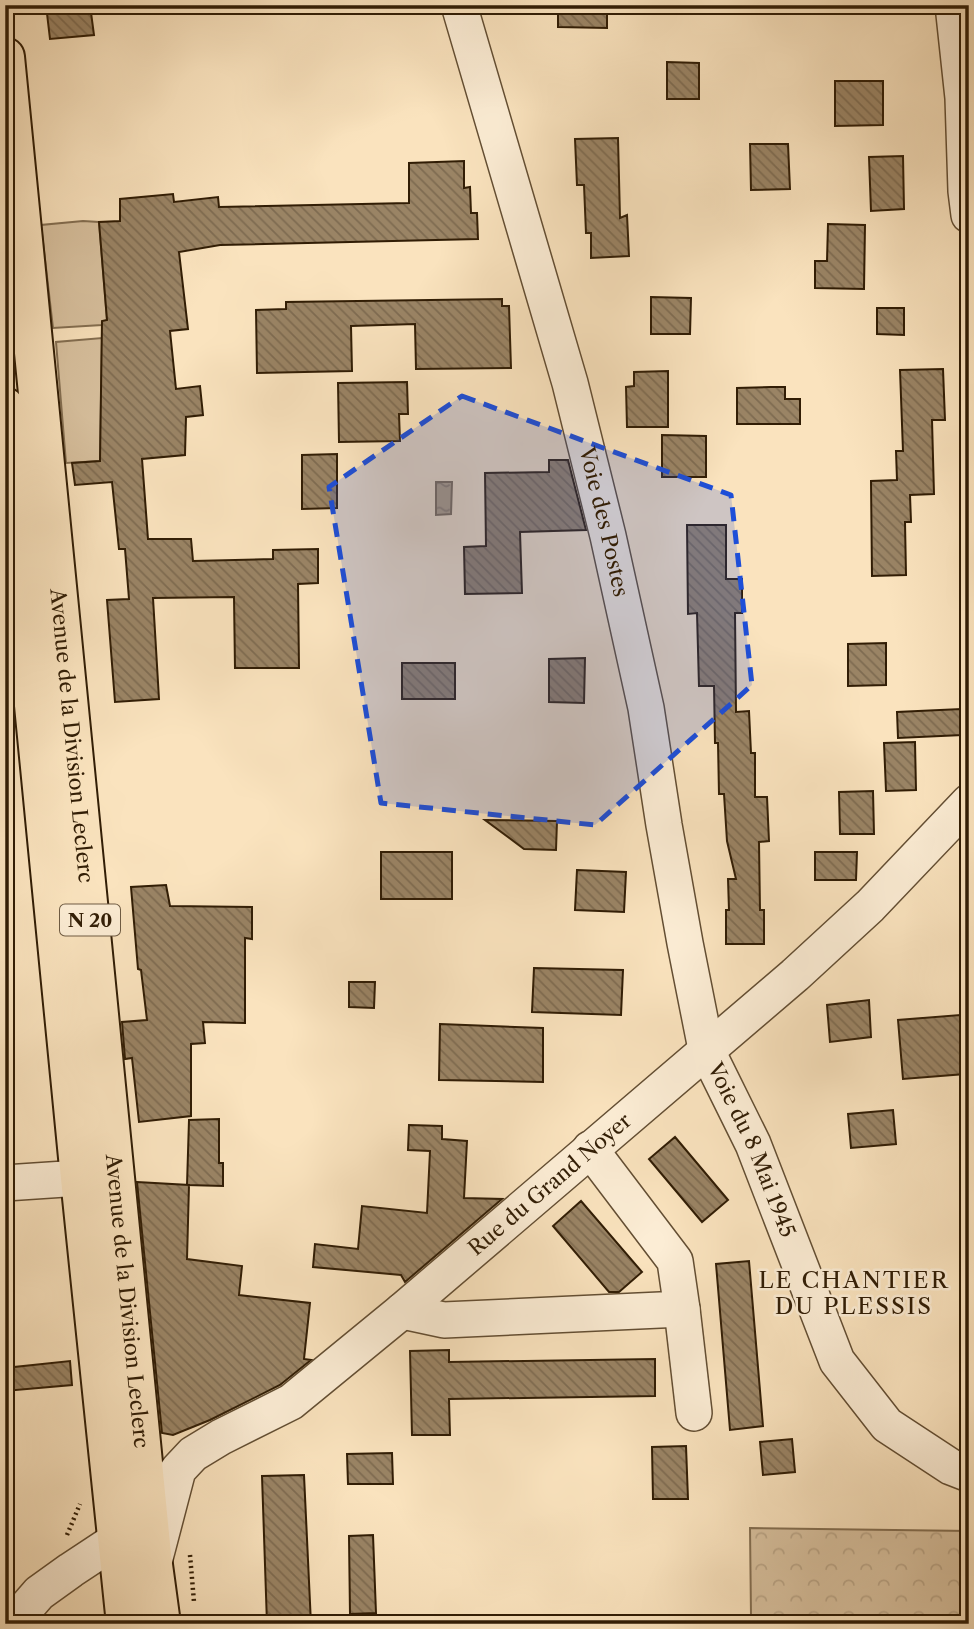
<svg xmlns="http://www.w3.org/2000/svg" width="974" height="1629" font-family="'Libre Caslon Text',serif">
	<defs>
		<pattern id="forest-crowns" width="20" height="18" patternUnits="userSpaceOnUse" patternTransform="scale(1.75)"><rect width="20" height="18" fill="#d8c19f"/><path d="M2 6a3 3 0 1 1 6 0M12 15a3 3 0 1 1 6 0" fill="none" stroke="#baa587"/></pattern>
		<pattern id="water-ripples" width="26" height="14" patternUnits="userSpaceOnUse" patternTransform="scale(1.75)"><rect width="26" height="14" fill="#b6a07f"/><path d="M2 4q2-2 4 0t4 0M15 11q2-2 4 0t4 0" fill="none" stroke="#958266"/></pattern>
		<pattern id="building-back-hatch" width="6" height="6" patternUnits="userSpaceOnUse" patternTransform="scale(1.75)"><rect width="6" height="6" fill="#9a8465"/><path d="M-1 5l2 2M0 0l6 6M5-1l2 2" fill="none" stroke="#7e6b51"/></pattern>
	</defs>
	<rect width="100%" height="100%" fill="#fae3be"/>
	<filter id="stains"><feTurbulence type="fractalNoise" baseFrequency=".00286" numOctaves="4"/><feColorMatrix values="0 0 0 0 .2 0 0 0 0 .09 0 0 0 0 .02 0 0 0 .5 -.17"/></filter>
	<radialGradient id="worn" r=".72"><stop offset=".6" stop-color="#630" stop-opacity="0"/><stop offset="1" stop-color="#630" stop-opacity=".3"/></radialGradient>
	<path fill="#d8c19f" stroke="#846f52" stroke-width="2" d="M83,221L99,222L107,320L102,325L53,328L41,225Z
		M102,338L100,461L66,463L56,342Z"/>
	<path fill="url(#forest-crowns)" stroke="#846f52" stroke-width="2" d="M750,1528L969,1531V1624H662L751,1615Z"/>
	<path fill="url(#water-ripples)" stroke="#816c4e" stroke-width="2" d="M436,482H452L451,514L436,515Z"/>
	<path fill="url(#building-back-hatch)" stroke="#311d05" stroke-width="2" d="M46,5H90L94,35L50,39Z
		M558,5H607V28L558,27Z
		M667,62L699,63V99H667Z
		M835,81H883V125L835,126Z
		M618,138L620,218L627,215L629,256L591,258V233H586L584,185H577L575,139Z
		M750,144H788L790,189L751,190Z
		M903,156L904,209L871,211L869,157Z
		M464,161V188L470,187L471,213H477L478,239L220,245L179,252L188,329L170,331L176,389L200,386L203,415L186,417L185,455L142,459L148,539H191L193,561L273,559V550L318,549V583L298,584L299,668H235L234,597L153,598L159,699L115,702L107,600L129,599L125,549H119L112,482L75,485L72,463L100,461L102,321L107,320L99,222L120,221V199L173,194L174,202L218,197L219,207L409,203V163Z
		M828,224L865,225L864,289L815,288V261H827Z
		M651,297L691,298L690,334H651Z
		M502,299V306H509L511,368L416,369L415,324L351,326L352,371L257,373L256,310L286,309V302Z
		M877,308H904V335L877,334Z
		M943,369L945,420H932L934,494L910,495L911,522H905L906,575L872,576L871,481L897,480L896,451H903L900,370Z
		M668,371V427H627L626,387L634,386V372Z
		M407,382L408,414H399L400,441L339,442L338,383Z
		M771,387H785V399H800V424H737V388Z
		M662,435L706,436V477H662Z
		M337,454V508L302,509V455Z
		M549,460H568L586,530L520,532L522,593L465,594L464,547L486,546L485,473L549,472Z
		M687,525H726V579H742V613H735L736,712L749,711L751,753H755V797H767L769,841L759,842L760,910H764V944H726V910H729L728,879H736L727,841L724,794H719L718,743H715L714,686H699L697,613L688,614Z
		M886,643V685L848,686V644Z
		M585,658L584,703L549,702V659Z
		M402,663H455V699H402Z
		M961,709L962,735L898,738L897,712Z
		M915,742L916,790L886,791L884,743Z
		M873,791L874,834H840L839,792Z
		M485,820L557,821L556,850L524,849Z
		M381,852H452V899H381Z
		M815,852H857L856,880H815Z
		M577,870L626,872L624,912L575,910Z
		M166,885L170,906L252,907V939L245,938V1023L203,1022L205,1043L191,1044V1116L139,1122L132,1058L125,1059L122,1022L147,1020L141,970L138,969L131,887Z
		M534,968L623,970L621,1015L532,1012Z
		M349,982H375L374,1008L349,1007Z
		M869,1000L871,1037L830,1042L827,1005Z
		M960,1015L965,1074L903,1079L898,1020Z
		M440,1024L543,1028V1082L439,1080Z
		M893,1110L896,1144L851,1148L848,1114Z
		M219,1119V1163H223V1186L187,1185L189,1120Z
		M409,1125L442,1126V1139L467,1141L464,1198L502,1199L405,1282L401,1275L313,1267L315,1244L358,1249L362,1206L427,1213L430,1151L408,1150Z
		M675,1137L728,1200L702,1222L649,1159Z
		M137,1182L189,1185L187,1259L242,1266L239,1295L310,1303L304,1359L311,1360L280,1385L210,1420L173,1435L162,1433Z
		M581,1201L642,1272L619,1292H609L553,1226Z
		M749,1261L763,1426L730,1430L716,1264Z
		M449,1350V1362L655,1359V1396L449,1399L450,1435H412L410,1351Z
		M70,1361L72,1385L5,1391V1368Z
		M792,1439L795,1472L763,1475L760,1442Z
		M686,1446L688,1499H653L652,1447Z
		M392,1453L393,1484H348L347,1454Z
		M304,1475L311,1624H267L262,1476Z
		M373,1535L376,1613L350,1614L349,1536Z"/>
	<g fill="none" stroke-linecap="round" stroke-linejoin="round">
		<g stroke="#634e33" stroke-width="38">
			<g id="minor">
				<path id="s1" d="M459,5L570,383L608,536L646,708L664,825L685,943L706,1049L753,1144L837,1361L887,1425L951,1467L969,1474"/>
				<path d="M953,5L963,98L966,191L969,215"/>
				<path d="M5,1183L80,1178"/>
				<path d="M682,1309L694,1413"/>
				<path d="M402,1311L444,1320L682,1309L675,1261L590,1149"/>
				<path id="s2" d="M155,1558L178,1470L193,1454L221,1437L291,1402L402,1311L795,975L870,906L969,802"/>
				<path d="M12,1624L39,1593L71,1570L118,1539"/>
			</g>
		</g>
		<g stroke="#311d05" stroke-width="42">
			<g id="major">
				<path id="s3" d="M5,57L153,1565L161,1624"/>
				<path d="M5,407L80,1178L126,1624"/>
			</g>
		</g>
		<path stroke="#311d05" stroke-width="4.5" stroke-dasharray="2 3.5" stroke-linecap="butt" d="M67,1535L80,1504
			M190,1555L194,1602"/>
		<use href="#minor" stroke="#fcedd5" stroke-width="35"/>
		<use href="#major" stroke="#fae3be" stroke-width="38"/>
	</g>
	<path fill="#1d4ed8" fill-opacity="0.2" stroke="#1d4ed8" stroke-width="5" stroke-dasharray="14 9" stroke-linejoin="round" d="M462,396L731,495L752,685L595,825L381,803L329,487Z"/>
	<g text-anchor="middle" stroke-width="5" stroke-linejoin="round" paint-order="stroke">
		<rect fill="#fcedd5" stroke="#6e5b43" stroke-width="2" x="60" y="904.5" width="60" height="31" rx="5"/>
		<g font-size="19" font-weight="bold" fill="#311d05">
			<text x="90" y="927">N 20</text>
		</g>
		<g font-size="21" fill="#311d05" stroke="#fcedd5">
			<text dy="7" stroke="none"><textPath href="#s1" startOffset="537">Voie des Postes</textPath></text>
			<text dy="7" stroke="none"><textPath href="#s3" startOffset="682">Avenue de la Division Leclerc</textPath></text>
			<text dy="7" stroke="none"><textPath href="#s1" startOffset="1185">Voie du 8 Mai 1945</textPath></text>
			<text dy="7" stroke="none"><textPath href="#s2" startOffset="562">Rue du Grand Noyer</textPath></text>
			<text dy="7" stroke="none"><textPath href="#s3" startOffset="1250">Avenue de la Division Leclerc</textPath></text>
		</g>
		<g font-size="23" letter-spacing="2" fill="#311d05" stroke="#fcedd5">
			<text x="854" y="1288">LE CHANTIER<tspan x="854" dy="26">DU PLESSIS</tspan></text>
		</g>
	</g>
	<rect width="974" height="1629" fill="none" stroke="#fae3be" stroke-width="28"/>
	<rect x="7" y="7" width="960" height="1615" fill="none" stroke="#311d05" stroke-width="3.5"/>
	<rect x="14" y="14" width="946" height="1601" fill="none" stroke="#311d05" stroke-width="2"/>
	<rect width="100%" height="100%" filter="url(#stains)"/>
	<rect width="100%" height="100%" fill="url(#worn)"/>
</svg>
